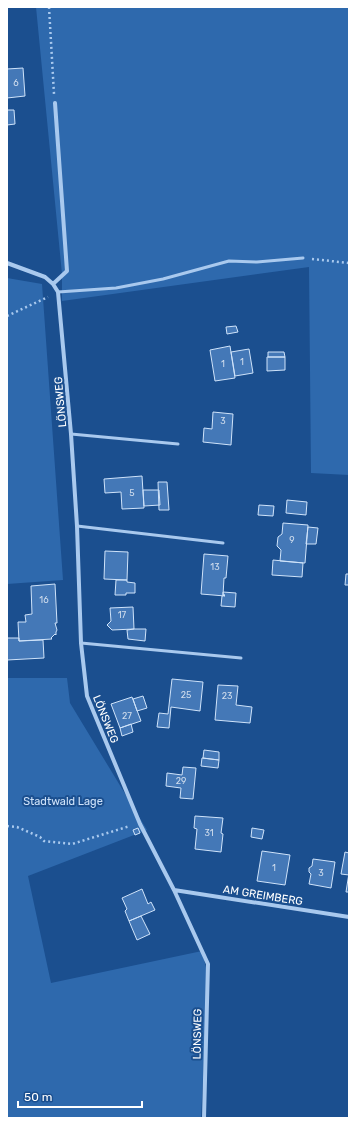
<svg xmlns="http://www.w3.org/2000/svg" width="356" height="1125" font-family="Rubik,sans-serif">
	<rect width="100%" height="100%" fill="#1b4f8f"/>
	<path fill="#2e69ad" d="M36,7H349V475L311,473L309,267L62,301V274Z
		M7,278L42,284L63,580L7,584Z
		M7,678H67L70,703L147,830L28,876L51,983L202,951L208,976L201,1118H7Z"/>
	<path fill="#4478b7" stroke="#cfe3fa" d="M23,68L25,96L7,98V69Z
		M7,110H14L15,124L7,125Z
		M236,326L238,332L227,334L226,327Z
		M230,346L235,378L215,381L210,350Z
		M249,349L253,373L235,376L231,352Z
		M268,352H284L285,357H268Z
		M267,357H285V370L267,371Z
		M213,412L233,414L231,445L203,442L204,428L212,429Z
		M142,476L144,508L122,509L121,492L105,493L104,479Z
		M158,482H167L169,510H159Z
		M143,490H159L160,505L144,506Z
		M287,500L307,502L306,515L286,513Z
		M259,505L274,506L273,516L258,515Z
		M283,523L308,525L305,563L280,561L281,550L277,546L278,537L282,534Z
		M308,527L318,528L316,544H306Z
		M105,551L128,552L127,580L104,579Z
		M204,554L228,556L226,578H224L223,595L225,596L201,594Z
		M273,560L303,563L302,577L272,575Z
		M346,574H349V585H345Z
		M116,580H127V582L135,583V593H126V595H115Z
		M55,584L57,623H55L57,630L56,632V635L55,634L51,638L52,639L19,641L18,622H26L25,615L32,614L31,586Z
		M223,592L236,593L235,607L221,606L222,596L225,595H223Z
		M133,607L134,629L112,630L107,625L111,621L110,608Z
		M134,629H146L145,641L128,639L127,630Z
		M7,638H19V641L43,640L44,658L7,660Z
		M172,679L203,682L200,711L171,707L169,728L157,727L159,713L168,714Z
		M218,685L238,686L236,705L252,707L250,723L215,720Z
		M143,696L147,708L137,711L133,699Z
		M132,697L141,721L120,728L111,704Z
		M131,724L133,732L122,736L120,728Z
		M204,750L219,752V760L203,758Z
		M202,758L219,760L218,768L201,766Z
		M183,767L196,768L193,799L180,798L181,788L166,786L167,773L182,775Z
		M195,816L223,818L221,833L223,834L221,852L195,849L197,829L194,828Z
		M138,828L140,833L135,835L133,830Z
		M252,828L264,830L262,839L251,837Z
		M262,851L290,855L285,885L257,881Z
		M345,852L349,853V875L341,874Z
		M313,859L335,862L331,888L309,884L311,874L309,872V868L312,866Z
		M349,873V892H346Z
		M142,889L148,904L151,902L155,910L129,921L125,911L127,909L122,898Z
		M141,916L150,934L137,940L129,921Z"/>
	<g fill="none" stroke-linecap="round" stroke-linejoin="round">
		<path stroke="#a9c9ee" stroke-width="2.5" stroke-dasharray="2 3" stroke-linecap="butt" d="M49,7L54,94
			M312,259L349,263
			M7,316L48,297
			M7,826L17,827L40,837L44,841L72,844L130,826"/>
		<path stroke="#a9c9ee" stroke-width="3" d="M58,292L116,288L163,279L229,261L257,262L303,258
			M71,434L178,444
			M77,526L223,543
			M81,643L241,658"/>
		<path stroke="#a9c9ee" stroke-width="4" d="M7,263L45,277L53,284L58,292L71,434L77,526L81,643L87,696L140,824L174,890L208,964L204,1118
			M53,284L67,271L55,103
			M174,890L349,917"/>
	</g>
	<g text-anchor="middle" stroke-width="4" stroke-linejoin="round" paint-order="stroke">
		<g font-size="9" fill="#d0dded">
			<text x="16" y="86">6</text>
			<text x="242" y="365">1</text>
			<text x="223" y="367">1</text>
			<text x="223" y="424">3</text>
			<text x="132" y="496">5</text>
			<text x="292" y="543">9</text>
			<text x="215" y="570">13</text>
			<text x="44" y="603">16</text>
			<text x="122" y="618">17</text>
			<text x="186" y="698">25</text>
			<text x="227" y="699">23</text>
			<text x="127" y="719">27</text>
			<text x="181" y="784">29</text>
			<text x="209" y="836">31</text>
			<text x="274" y="871">1</text>
			<text x="321" y="876">3</text>
		</g>
		<g font-size="11" fill="#fff" stroke="#1b4f8f">
			<text transform="translate(60 402) rotate(-95)" y="4">LÖNSWEG</text>
			<text transform="translate(106 719) rotate(68)" y="4">LÖNSWEG</text>
			<text transform="translate(263 895) rotate(9)" y="4">AM GREIMBERG</text>
			<text transform="translate(197 1034) rotate(-89)" y="4">LÖNSWEG</text>
		</g>
		<g font-size="11" fill="#cfe3fa" stroke="#1b4f8f">
			<text x="63" y="805">Stadtwald Lage</text>
		</g>
	</g>
	<rect width="356" height="1125" fill="none" stroke="#ffffff" stroke-width="16"/>
	<path d="M18 1101v6h124v-6" fill="none" stroke="#ffffff" stroke-width="2"/>
	<text x="24" y="1101" font-size="12" fill="#ffffff" stroke="#1b4f8f" stroke-width="3" paint-order="stroke">50 m</text>
</svg>
